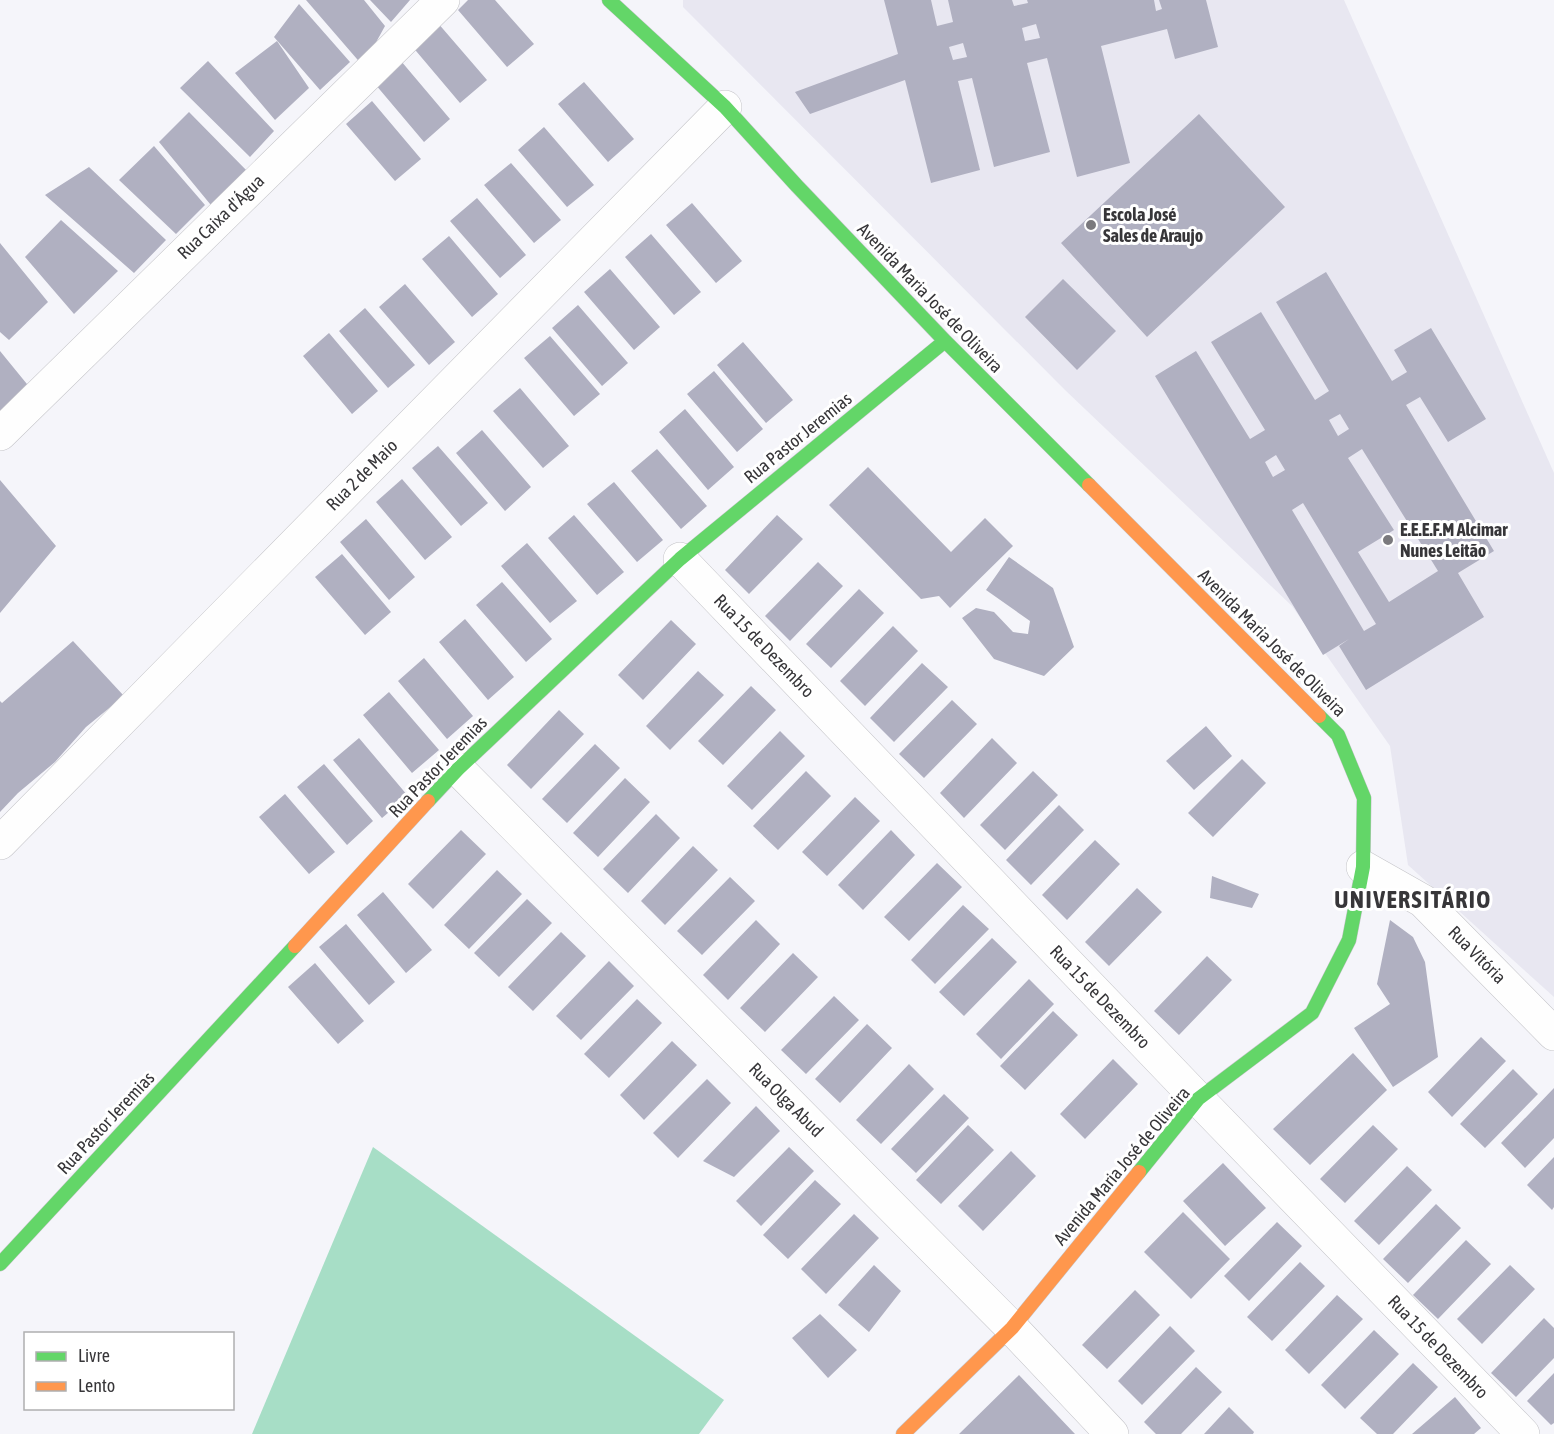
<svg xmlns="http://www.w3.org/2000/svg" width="1554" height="1434" font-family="'Asap Condensed',sans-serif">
	<rect width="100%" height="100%" fill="#f5f5fa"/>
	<path fill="#e8e7f1" d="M683,0H1344L1554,473V997L1408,865L1390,746L1292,606L1065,390L683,7Z"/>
	<path fill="#a7dec6" d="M373,1147L724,1400L699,1434H252Z"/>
	<path fill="#b0b0c1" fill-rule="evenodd" d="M306,0H364L385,26L363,66Z
		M370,0H410L391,22Z
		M468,0H495L534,44L507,67L458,10Z
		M884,0H931L937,26L953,22L948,0H1012L1014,6L1028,3L1027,0H1154L1156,11L1162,9L1159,0H1206L1218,47L1175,59L1167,29L1101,46L1130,163L1077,177L1047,58L1027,63L1050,152L994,167L972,78L958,81L980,170L931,183L905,80L810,114L795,92L898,54ZM1036,24L1040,38L1025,41L1022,28ZM963,43L967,57L953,60L949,47Z
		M299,4L350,62L320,90L274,37Z
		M437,22L487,80L460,103L411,45Z
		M277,41L309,88L275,120L235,73Z
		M208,61L274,131L250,157L180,88Z
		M401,61L450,119L424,142L375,84Z
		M584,82L634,139L608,162L558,104Z
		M372,101L421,159L395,181L346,124Z
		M189,112L250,174L215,210L159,142Z
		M1199,114L1285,207L1147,337L1061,243Z
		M544,127L594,185L567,207L518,150Z
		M154,146L205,205L176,234L119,180Z
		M511,163L561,220L534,243L484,185Z
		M89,167L166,240L134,273L45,195Z
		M477,198L526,255L500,278L450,221Z
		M692,203L742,261L716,283L666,225Z
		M61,220L118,271L74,314L25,257Z
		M651,234L701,292L674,315L625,257Z
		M449,236L498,294L472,317L422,259Z
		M0,243L48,302L9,340L0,332Z
		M610,269L660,327L634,350L584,292Z
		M1326,272L1392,381L1407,372L1394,350L1431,328L1486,419L1448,442L1420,397L1406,405L1494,551L1458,573L1484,617L1366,690L1339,646L1349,639L1323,655L1155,376L1196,351L1250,439L1265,430L1211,342L1261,312L1315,400L1329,391L1276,302ZM1340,414L1349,429L1338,436L1329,420ZM1362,449L1438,571L1389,602L1358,552L1394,530L1348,458ZM1276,455L1285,470L1273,477L1265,462ZM1303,503L1376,624L1364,631L1292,510Z
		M1063,279L1116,331L1077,370L1025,317Z
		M405,284L455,342L429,365L379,307Z
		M578,305L628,363L602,386L552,328Z
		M365,308L415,365L388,388L339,331Z
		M329,333L378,391L352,414L303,356Z
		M550,336L600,394L574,416L524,358Z
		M743,342L793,400L766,423L717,365Z
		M0,351L31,389L0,417Z
		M714,371L763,429L737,452L687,394Z
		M520,388L569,446L543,468L493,411Z
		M685,409L734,467L708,490L659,432Z
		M482,430L531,487L505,511L456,453Z
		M438,446L488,503L461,526L412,468Z
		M657,449L707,506L681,529L631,471Z
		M868,467L951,552L985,518L1013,546L950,608L939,596L921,599L829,505Z
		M402,479L452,537L425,560L376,502Z
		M0,480L56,546L0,613Z
		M614,482L663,540L637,562L587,504Z
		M574,515L624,572L597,595L548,538Z
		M777,515L803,539L749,594L725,570Z
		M366,519L415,577L389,600L340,542Z
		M527,543L577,601L550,623L501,566Z
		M342,554L391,612L365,635L315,577Z
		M1009,557L1053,588L1074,647L1044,676L994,659L962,618L976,608L994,612L1013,632L1028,634L1030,621L986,590Z
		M818,562L843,586L790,641L765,616Z
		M502,582L552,639L526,662L476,605Z
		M859,589L884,613L831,668L806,644Z
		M465,619L514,677L488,700L439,642Z
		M671,620L696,644L643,700L618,675Z
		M893,626L918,651L865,706L840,681Z
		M73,641L124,696L86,727L55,762L18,793L0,812V701L2,703Z
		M424,658L473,716L447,739L398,681Z
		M922,663L948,687L894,742L870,718Z
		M698,671L724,695L670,750L646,726Z
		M751,686L776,710L723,765L698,741Z
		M389,692L439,750L412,773L363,715Z
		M952,700L977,724L924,778L899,754Z
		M559,710L584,734L531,789L507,765Z
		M1206,726L1232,756L1194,790L1166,761Z
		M780,731L805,756L752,810L727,786Z
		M359,738L408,796L382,818L333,760Z
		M992,738L1017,763L964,818L940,793Z
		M595,744L620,768L567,823L542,799Z
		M1242,759L1266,783L1213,837L1188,813Z
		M324,764L373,821L347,845L297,787Z
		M806,771L831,796L778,850L753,826Z
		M1033,771L1058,795L1005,850L980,825Z
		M625,778L650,802L598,857L573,833Z
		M285,794L335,852L309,874L259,817Z
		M855,797L880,821L827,876L802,852Z
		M1059,805L1084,830L1031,885L1006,860Z
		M656,814L680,838L628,893L603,869Z
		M461,830L486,854L433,909L408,884Z
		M891,830L915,855L863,910L838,885Z
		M1095,840L1120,864L1067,920L1042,895Z
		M693,846L718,870L665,925L641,901Z
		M937,863L962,887L909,941L884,917Z
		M497,870L522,894L469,949L444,925Z
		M1212,876L1259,894L1252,908L1210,898Z
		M730,877L755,901L702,955L677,931Z
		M1137,888L1162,912L1109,966L1085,942Z
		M383,892L432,950L406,973L357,915Z
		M527,899L552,923L499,977L474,953Z
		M963,905L989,929L935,984L911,960Z
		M756,920L780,944L728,1000L703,975Z
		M1390,920L1413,937L1425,962L1438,1057L1393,1087L1354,1028L1390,1004L1377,984Z
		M346,924L395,982L369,1005L319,947Z
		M561,932L586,956L533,1011L508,987Z
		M992,938L1017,962L964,1016L939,992Z
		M793,953L818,977L765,1032L740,1008Z
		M1207,956L1232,980L1179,1035L1154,1011Z
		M609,961L634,986L581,1040L556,1016Z
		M315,963L364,1021L338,1044L288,987Z
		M1029,979L1054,1004L1001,1059L976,1034Z
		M834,996L859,1020L806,1074L781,1050Z
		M637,999L662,1023L609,1078L584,1054Z
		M1053,1011L1078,1035L1025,1090L1000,1066Z
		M867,1024L892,1048L840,1103L815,1079Z
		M1481,1037L1506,1061L1452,1117L1428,1092Z
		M672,1041L697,1065L644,1120L620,1095Z
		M1353,1053L1387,1090L1310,1165L1273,1129Z
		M1113,1059L1138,1084L1085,1139L1060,1114Z
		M909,1064L934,1089L881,1144L856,1120Z
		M1513,1069L1538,1094L1485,1148L1460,1124Z
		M707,1079L731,1103L678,1158L653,1133Z
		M1554,1088V1138L1525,1168L1501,1143Z
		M944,1094L969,1118L916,1173L891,1149Z
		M756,1106L780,1131L734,1177L703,1161Z
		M968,1125L994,1150L941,1204L916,1180Z
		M1373,1125L1398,1149L1345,1203L1320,1179Z
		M789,1147L814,1171L761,1226L736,1201Z
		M1011,1151L1036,1176L983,1231L958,1206Z
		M1554,1157V1207L1552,1210L1527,1185Z
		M1223,1163L1266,1208L1225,1246L1183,1201Z
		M1407,1166L1432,1190L1379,1245L1354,1221Z
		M815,1180L841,1204L788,1259L763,1235Z
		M1436,1204L1461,1228L1408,1283L1383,1259Z
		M1183,1212L1230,1259L1191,1299L1144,1252Z
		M854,1214L879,1238L826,1294L801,1269Z
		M1277,1222L1302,1246L1249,1301L1224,1276Z
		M1466,1240L1491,1264L1438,1319L1413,1295Z
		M1300,1262L1325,1286L1272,1341L1247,1317Z
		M874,1265L901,1291L869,1332L838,1305Z
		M1510,1265L1535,1289L1482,1344L1457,1319Z
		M1135,1290L1160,1315L1107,1369L1082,1345Z
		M1337,1295L1363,1319L1309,1374L1285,1350Z
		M820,1314L857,1350L828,1378L792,1338Z
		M1544,1318L1554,1328V1358L1516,1397L1491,1373Z
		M1170,1326L1195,1351L1142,1405L1118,1381Z
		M1374,1330L1399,1354L1345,1409L1321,1385Z
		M1413,1363L1438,1387L1393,1434H1377L1360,1418Z
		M1196,1367L1222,1392L1181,1434H1156L1144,1422Z
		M1554,1373V1423L1551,1425L1527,1401Z
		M1019,1375L1075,1434H959Z
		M1455,1397L1481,1428L1474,1434H1412Z
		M1229,1407L1254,1432L1253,1434H1204Z"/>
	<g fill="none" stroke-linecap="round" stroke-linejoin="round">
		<g stroke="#c4c4c8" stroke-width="34">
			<path id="street" d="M0,434L443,0
				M680,559L1198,1099L1523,1434
				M458,769L1012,1328L1112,1434
				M0,843L725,107
				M1363,867L1423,901L1554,1034"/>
		</g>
		<g stroke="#c4c4c8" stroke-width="15">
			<path id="fast" d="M609,0L725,107L797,186L945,341L1089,485
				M428,801L458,769L680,559L945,341
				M1139,1172L1198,1099L1312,1013L1349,940L1363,867L1364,798L1338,735L1319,716
				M0,1264L295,946"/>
		</g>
		<g stroke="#c4c4c8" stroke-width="15">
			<path id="slow" d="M1089,485L1319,716
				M295,946L428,801
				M903,1434L1012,1328L1139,1172"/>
		</g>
		<use href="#street" stroke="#fefefe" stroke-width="33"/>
		<use href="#fast" stroke="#63d668" stroke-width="14"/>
		<use href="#slow" stroke="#ff974d" stroke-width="14"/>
	</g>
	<g fill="#7a797d" stroke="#fff" stroke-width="2">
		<circle cx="1091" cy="225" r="6"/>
		<circle cx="1388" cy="540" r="6"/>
	</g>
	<g text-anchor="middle" stroke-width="6" stroke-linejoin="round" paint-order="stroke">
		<g font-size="18" font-weight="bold" fill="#373639" stroke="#fff" text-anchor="start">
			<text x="1103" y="221">Escola José<tspan x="1103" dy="21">Sales de Araujo</tspan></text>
			<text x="1400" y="536">E.E.E.F.M Alcimar<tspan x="1400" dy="21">Nunes Leitão</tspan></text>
		</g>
		<g font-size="18" fill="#373639" stroke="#fff">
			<text transform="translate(221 217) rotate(-44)" y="6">Rua Caixa d'Água</text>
			<text transform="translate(930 298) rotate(46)" y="6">Avenida Maria José de Oliveira</text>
			<text transform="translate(798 438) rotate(-39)" y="6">Rua Pastor Jeremias</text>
			<text transform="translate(362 475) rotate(-45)" y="6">Rua 2 de Maio</text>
			<text transform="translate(1272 643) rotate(45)" y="6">Avenida Maria José de Oliveira</text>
			<text transform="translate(764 646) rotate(46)" y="6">Rua 15 de Dezembro</text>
			<text transform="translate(438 767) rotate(-46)" y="6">Rua Pastor Jeremias</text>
			<text transform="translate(1477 955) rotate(45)" y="6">Rua Vitória</text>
			<text transform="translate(1100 997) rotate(46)" y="6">Rua 15 de Dezembro</text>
			<text transform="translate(786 1100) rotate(45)" y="6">Rua Olga Abud</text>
			<text transform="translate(106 1123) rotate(-47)" y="6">Rua Pastor Jeremias</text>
			<text transform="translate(1122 1166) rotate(-50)" y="6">Avenida Maria José de Oliveira</text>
			<text transform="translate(1438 1347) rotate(46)" y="6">Rua 15 de Dezembro</text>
		</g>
		<g font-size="24" font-weight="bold" letter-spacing="1.5" fill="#373639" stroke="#fff">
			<text x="1413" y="908">UNIVERSITÁRIO</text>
		</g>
	</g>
	<rect x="24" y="1332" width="210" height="78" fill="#ffffff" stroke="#afafb0" stroke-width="1.5"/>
	<rect x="36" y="1352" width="30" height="9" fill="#63d668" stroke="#afafb0" stroke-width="1.5"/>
	<text x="78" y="1362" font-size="18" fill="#373639">Livre</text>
	<rect x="36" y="1382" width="30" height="9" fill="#ff974d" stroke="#afafb0" stroke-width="1.5"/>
	<text x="78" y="1392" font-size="18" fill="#373639">Lento</text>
</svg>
